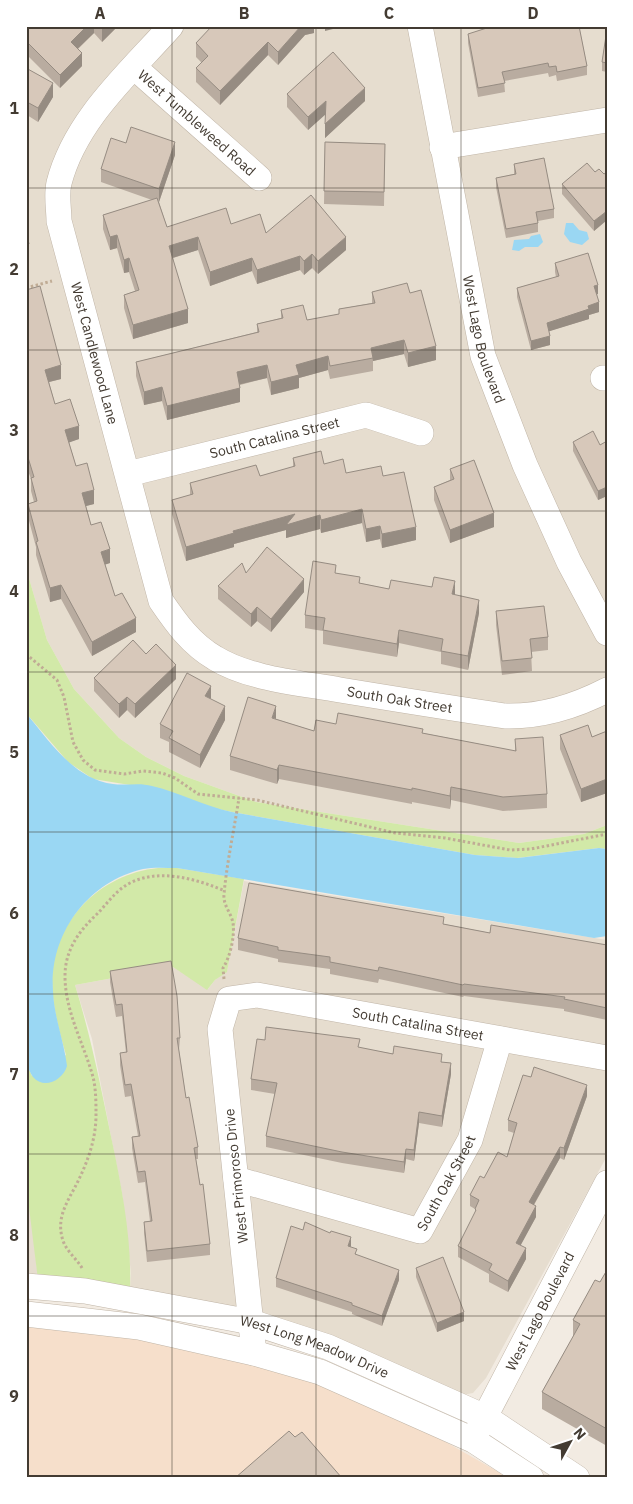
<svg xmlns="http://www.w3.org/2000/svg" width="633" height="1504" font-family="'IBM Plex Sans',sans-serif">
	<rect width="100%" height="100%" fill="#f2ebe2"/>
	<path fill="#e6ddcf" d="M26,26H607V825L584,834L519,843L256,802L184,776L146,757L119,738L74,689L47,640L26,568Z
		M244,881L607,940V1156L486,1378L473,1393L462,1395L130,1289L131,1273L122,1193L92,1039L75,985L173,967L208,989L215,980L227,971Z
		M26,1183L32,1219L38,1280H26Z"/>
	<path fill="#f6dfcb" d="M26,1324L146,1337L304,1377L407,1420L509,1478H26Z"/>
	<path fill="#d2e9a8" d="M26,568L47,640L74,689L119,738L146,757L184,776L256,802L519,843L584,834L607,825V849L599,848L517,858L475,855L232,812L208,807L167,791L93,779L68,762L26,713Z
		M158,868H177L244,879L227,972L215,980L207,990L173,967L75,985C91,1037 101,1088 112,1141C122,1189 132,1240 130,1289L38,1280L26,1183V1062L32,1076L66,1055C59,1031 52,1005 52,980C53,921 100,874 158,868Z"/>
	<path fill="#9ad7f3" d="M566,223H573L579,230L587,232L589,239L582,245L570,242L564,234Z
		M540,234L543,242L538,247H525L519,251L512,250L514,240L529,239L531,236Z
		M26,713C50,742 74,779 113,784C126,786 139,782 152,786C178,792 204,806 232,812L475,855L518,858L599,848L607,849V936L594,938L177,868C165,868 154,867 143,869C87,882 49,935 53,991C54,1017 64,1041 67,1066C63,1080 44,1090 33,1077C30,1073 28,1067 26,1062Z"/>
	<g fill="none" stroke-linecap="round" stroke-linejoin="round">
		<g stroke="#c0b5a7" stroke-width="26">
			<g id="minor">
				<path id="s1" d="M171,26C129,73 75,120 59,183C56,195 59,209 59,221L161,601C176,623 191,644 215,658C249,679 301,683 340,690C395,699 450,708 505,716C541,717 574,707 607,690"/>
				<path id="s2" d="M420,26L483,356L525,465L569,562L607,633"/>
				<path id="s3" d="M134,67L259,178"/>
				<path d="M442,147L607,120"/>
				<path d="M603,378H607"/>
				<path id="s4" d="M128,474L366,415L421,433"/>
				<path id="s5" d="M236,1179L420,1231L470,1140L500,1039"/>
				<path id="s6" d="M26,1286L85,1291L251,1322L328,1347L485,1417L577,1478"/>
				<path d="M26,1314L139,1327L254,1353L320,1372L473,1440L531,1478"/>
				<path id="s7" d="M254,1353L220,1029L229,999L257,995L607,1058"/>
				<path id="s8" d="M477,1432L607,1183"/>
			</g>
		</g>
		<path stroke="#c0ac95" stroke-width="3" stroke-dasharray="2.5 2.5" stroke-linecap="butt" d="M26,288L52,281
			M26,654L57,680L64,697L73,742L83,760L95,770L124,774L143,771L162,773L175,778L198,794L257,800L395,833L445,838L510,850L531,849L607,834
			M224,979L223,968C230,957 235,937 233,923C231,912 223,906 224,894C227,862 234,830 239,798
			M82,1268C76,1258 64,1249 62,1237C56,1214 71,1197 80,1177C89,1158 96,1137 96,1115C96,1103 96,1089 93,1077C84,1044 65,1012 65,976C65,950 79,931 97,914C107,904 116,890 130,883C159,868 197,879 225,891"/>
		<use href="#minor" stroke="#fff" stroke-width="25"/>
	</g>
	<path fill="#b9aca0" d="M26,26H118L102,42L94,33L78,49L82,66L60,88L26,54Z
		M314,26V33L305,35L278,65L268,55L220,105L196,82V68L202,63L196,57V43L225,29Z
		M492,26H579L587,66V75L557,81L556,75L549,77L548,73L504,81L505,92L478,97L468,43V34L492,27Z
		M607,29V72L602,71V62Z
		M26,68L53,97L38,122L27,115L26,117Z
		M287,94L365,101L325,138V114L308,130L287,107Z
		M325,142L385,144L384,206L324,204Z
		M126,143L175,155L159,202L167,227L231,224L266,233L346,250L318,274L312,268L304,275L300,270L257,284L252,271L210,286L198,250L173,258L188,323L133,339L124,308V295L135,291L129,272L124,273L117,248L110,250L103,229V215L152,200L101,182V169Z
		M514,164L554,209V218L538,221V232L506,238L496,187V178L514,174Z
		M595,172L604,174L607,172V220L594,231L562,194V184Z
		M26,231L29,244V257L26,258Z
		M555,263L598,294H597L599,312L589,315V319L549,331L550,345L531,350L517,297V288L556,277L555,272Z
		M26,290L61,379L49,382L55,404L79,439L69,442L76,466L94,504L86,506L91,525L110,563L105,564L115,596L136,632L92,656L61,599L50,602L36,555V547L28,517V504L34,502L31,491V479L26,465Z
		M372,292L410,293L436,360L408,367L404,354L373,361V371L330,379L328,370L299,378V388L271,395L267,378L240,385V402L167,420L162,401L144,405L136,376V362L257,332V324L281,318V310L307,320L339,314V309L372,303Z
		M607,441V496L598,500L573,451V442L600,445Z
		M293,458L324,464L346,473L383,476L416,540L382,548L380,539L366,542L362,523L321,533L320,529L286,538V530L234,544V547L186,561L172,514V500L190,495V483L260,476L293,467Z
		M450,469L494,527L450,543L434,500V487L450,480Z
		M246,573L304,592L271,632L257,621L251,627L218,599V586Z
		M336,574L360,583L389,589L455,595L479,613L468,670L441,664V652L399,643L397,657L323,644V631L305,628V615Z
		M496,611L548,637V650L531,652L532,671L502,675L496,625Z
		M146,654L176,679L135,718L127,710L119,718L94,691V678Z
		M211,699L225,720L200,768L169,752V742L160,738V724Z
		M276,719L314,731L336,724L423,733L515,751V739L547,794V808L503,811L451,800L450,809L412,802V804L279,779L277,784L230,770V756Z
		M607,731V793L581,802L560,749V735L592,737Z
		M444,924L490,933L607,945V1020L564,1011V1009L464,996L463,997L379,979L378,983L330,974V969L278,962V959L238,950V938Z
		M110,971L180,1038L179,1050L186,1098L198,1147V1159H196L210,1244V1255L147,1262L144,1233V1222L150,1221L145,1182L138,1183L132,1148V1137L138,1136L131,1096L125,1097L120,1065V1053H126L122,1016L116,1017L110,982Z
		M265,1040L360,1048L442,1062L451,1074L442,1127L419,1123L414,1161L406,1159L404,1173L342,1163L266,1147V1136L275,1094L251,1090V1079Z
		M587,1096L564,1160L560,1158L534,1205L536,1217L520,1245L526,1259L508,1292L489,1282V1274L458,1257V1246L475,1213V1209L470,1206V1195L484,1178L507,1157L514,1133L508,1131V1120Z
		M303,1230L330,1233L351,1247L357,1255L399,1280L382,1326L352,1314V1312L276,1287V1278Z
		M416,1268L464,1321L437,1332L416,1277Z
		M607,1270V1446L542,1409V1392L573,1337V1320L600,1282Z"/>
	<path fill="#968c82" d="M87,26H94V33L71,55V42Z
		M104,26H118L102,42V28Z
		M301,26H314V33L305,35L278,65V52Z
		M325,26H345L325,31Z
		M268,42V55L220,105V91Z
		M82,53V66L60,88V75Z
		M53,83V97L38,122V108Z
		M365,88V101L325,138V124Z
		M326,101V114L308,130V117Z
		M27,102V115L26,117V103Z
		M175,142V155L159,202V189Z
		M607,211V220L594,231V221Z
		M117,235V248L110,250V237Z
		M198,237V250L169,259V246Z
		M346,237V250L318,274V261Z
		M312,254V268L304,275V261Z
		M300,256V270L257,284V270Z
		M129,258V272L124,273V260Z
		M252,258V271L210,286V272Z
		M598,285V294L594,295V286Z
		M599,302V312L589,315V319L547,332V323L588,306Z
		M188,309V323L133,339V325Z
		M550,336V345L531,350V341Z
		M404,340V354L373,361L371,348Z
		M436,346V360L408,367V353Z
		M328,356V370L299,378V388L271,395V382L296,365Z
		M61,365V379L45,383V370Z
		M267,365V378L237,385V372Z
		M162,387V401L144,405V392Z
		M240,388V402L167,420V406Z
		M79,426V439L65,444V430Z
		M607,487V496L598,500V491Z
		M94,490V504L82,507V493Z
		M362,509V523L321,533V520Z
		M494,513V527L450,543V530Z
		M295,514L320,515V529L286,538V530L234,544V547L186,561V547L233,531Z
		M380,526V539L366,542V529Z
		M416,527V540L382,548V534Z
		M110,549V563L101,566V552Z
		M304,579V592L271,632V619Z
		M455,581V595L452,594Z
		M61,585V599L50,602V588Z
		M479,600V613L468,670V656Z
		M257,607V621L251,627V614Z
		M136,618V632L92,656V642Z
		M399,630V643L397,657V644Z
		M176,665V679L135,718V704Z
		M211,686V699L205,696Z
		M127,697V710L119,718V704Z
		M225,706V720L200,768V755Z
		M276,706V719L272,718Z
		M279,765V779L277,784V770Z
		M607,779V793L581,802V789Z
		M451,787V800L450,809V796Z
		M451,1063V1074L442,1127V1116Z
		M587,1085V1096L564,1160V1148Z
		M419,1112V1123L414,1161V1150Z
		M560,1147V1158L529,1213V1202Z
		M406,1149V1159L404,1173V1162Z
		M536,1206V1217L516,1254V1243Z
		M351,1237V1246L348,1256V1246Z
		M526,1248V1259L508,1292V1281Z
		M399,1270V1280L382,1326V1316Z
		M464,1312V1321L437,1332V1323Z"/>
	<path fill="#d7c8ba" stroke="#968c82" d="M26,26H87L71,42L82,53L60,75L26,41Z
		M212,26H222L225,29L228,26H301L278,52L268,42L220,91L196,68L208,56L196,43Z
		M493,26H579L587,66L557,72L556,66L549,67L548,63L502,72L505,83L478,88L468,34Z
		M607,29V63L602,62Z
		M333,52L365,88L325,124L326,101L308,117L287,94Z
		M26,68L53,83L38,108L27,102L26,103Z
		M131,127L175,142L159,189L101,169L111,138L126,143Z
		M325,142L385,144L384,192L324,191Z
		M544,158L554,209L536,212L538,223L506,229L496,178L516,174L514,164Z
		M587,163L595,172L599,169L604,174L607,172V211L594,221L562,184Z
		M311,195L346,237L318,261L312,254L304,261L300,256L257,270L252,258L210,272L198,237L169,246L188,309L133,325L124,295L139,290L129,258L124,260L117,235L110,237L103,215L157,198L167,227L226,208L231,224L260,214L266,233Z
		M26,231L29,244H26Z
		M588,253L598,285L594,286L599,302L588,306L589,309L547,323L550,336L531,341L517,288L559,276L555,263Z
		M407,283L410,293L421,290L436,346L408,353L404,340L371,348L373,358L330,366L328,356L296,365L299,375L271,382L267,365L237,372L240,388L167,406L162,387L144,392L136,362L259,332L257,324L283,318L281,310L303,305L307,320L339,314V309L375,303L372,292Z
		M40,286L61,365L45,370L55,404L70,399L79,426L65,430L76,466L87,463L94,490L82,493L91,525L101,522L110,549L101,552L115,596L122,593L136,618L92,642L61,585L50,588L36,542L38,541L28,504L37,501L31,478L34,477L26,451V290Z
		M593,431L600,445L607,441V487L598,491L573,442Z
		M321,451L324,464L343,459L346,473L381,466L383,476L404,472L416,527L382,534L380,526L366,529L362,509L321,520L320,515L286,525L295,514L233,531L234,533L186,547L172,500L193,494L190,483L256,465L260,476L295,466L293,458Z
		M474,460L494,513L450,530L434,487L454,479L450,469Z
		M267,547L304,579L271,619L257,607L251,614L218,586L242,563L246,573Z
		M313,561L336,565L335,573L360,577L359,583L389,589L391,580L432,587L434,577L455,581L452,594L479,600L468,656L441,651L443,639L399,630L397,644L323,630L325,618L305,615Z
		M544,606L548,637L530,639L532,658L502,661L496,611Z
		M133,640L146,654L156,644L176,665L135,704L127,697L119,704L94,678Z
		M187,673L211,686L205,696L225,706L200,755L169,738L173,731L160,724Z
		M248,697L276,706L272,718L314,731L316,720L336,724L338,713L423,729L422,733L516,751L515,739L543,737L547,794L503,797L451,787L450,796L412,788V790L279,765L277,770L230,756Z
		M588,725L592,737L607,731V779L581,789L560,735Z
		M249,883L444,917L443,924L490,933L491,925L607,945V1008L564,999L565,997L464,984L463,985L379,967L378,971L330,962V957L278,950V947L238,938Z
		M171,961L177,996L180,1038H177L186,1098L189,1097L198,1147L194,1148L200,1185L203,1184L210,1244L147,1251L144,1222L152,1221L145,1171L138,1172L132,1137L140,1136L131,1084L125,1085L120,1053L127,1052L122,1004L116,1005L110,971Z
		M266,1027L360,1039L358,1047L393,1054L394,1046L442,1054L441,1062L451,1063L442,1116L419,1112L414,1150L406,1149L404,1162L342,1152L266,1136L277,1083L251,1079L257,1039L265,1040Z
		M534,1067L587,1085L564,1148L560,1147L529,1202L536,1206L516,1243L526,1248L508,1281L489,1270L492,1264L458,1246L476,1210L475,1209L479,1200L470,1195L480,1176L484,1178L498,1152L507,1157L517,1123L508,1120L523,1075L531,1077Z
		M305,1222L330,1233L331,1231L351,1237L348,1246L357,1249L355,1254L399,1270L382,1316L352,1305V1303L276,1278L291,1226L303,1230Z
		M443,1257L464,1312L437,1323L416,1268Z
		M607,1270V1429L542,1392L580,1324L573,1320L595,1280L600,1282Z
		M289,1431L295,1437L302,1432L342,1478H235Z"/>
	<path fill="none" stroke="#433b32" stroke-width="1" stroke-opacity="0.55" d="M172,26V1478M316,26V1478M461,26V1478M26,188H607M26,350H607M26,511H607M26,672H607M26,832H607M26,994H607M26,1154H607M26,1316H607"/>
	<g text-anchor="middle" stroke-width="4" stroke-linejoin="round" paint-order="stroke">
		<g font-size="14" fill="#433b32" stroke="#fff">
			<text dy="5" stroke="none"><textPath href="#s3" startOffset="84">West Tumbleweed Road</textPath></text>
			<text dy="5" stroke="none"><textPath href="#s2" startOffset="320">West Lago Boulevard</textPath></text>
			<text dy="5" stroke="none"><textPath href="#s1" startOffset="370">West Candlewood Lane</textPath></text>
			<text dy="5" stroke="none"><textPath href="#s4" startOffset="151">South Catalina Street</textPath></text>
			<text dy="5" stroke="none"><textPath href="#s1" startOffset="896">South Oak Street</textPath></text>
			<text dy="5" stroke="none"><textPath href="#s7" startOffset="549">South Catalina Street</textPath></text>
			<text transform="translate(236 1176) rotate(-96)" y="5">West Primoroso Drive</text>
			<text dy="5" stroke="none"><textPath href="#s5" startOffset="246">South Oak Street</textPath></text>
			<text dy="5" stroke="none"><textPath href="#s8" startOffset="136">West Lago Boulevard</textPath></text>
			<text dy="5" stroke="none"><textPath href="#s6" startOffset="296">West Long Meadow Drive</textPath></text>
		</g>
	</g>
	<rect width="633" height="1504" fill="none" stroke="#ffffff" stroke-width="55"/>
	<g transform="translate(570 1442) rotate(50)" stroke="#ffffff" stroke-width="4" paint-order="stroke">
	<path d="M0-4L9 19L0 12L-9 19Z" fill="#433b32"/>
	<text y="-8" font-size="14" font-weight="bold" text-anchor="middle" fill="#433b32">N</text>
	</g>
	<rect x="28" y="28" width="578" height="1448" fill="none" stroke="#433b32" stroke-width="2"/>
	<g font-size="16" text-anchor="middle" font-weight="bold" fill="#433b32">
		<text x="100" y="19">A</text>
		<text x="244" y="19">B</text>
		<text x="389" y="19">C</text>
		<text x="533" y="19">D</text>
		<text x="14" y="114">1</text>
		<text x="14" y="275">2</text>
		<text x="14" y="436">3</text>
		<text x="14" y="597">4</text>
		<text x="14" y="758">5</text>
		<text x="14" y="919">6</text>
		<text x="14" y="1080">7</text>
		<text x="14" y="1241">8</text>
		<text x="14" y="1402">9</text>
	</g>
</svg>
